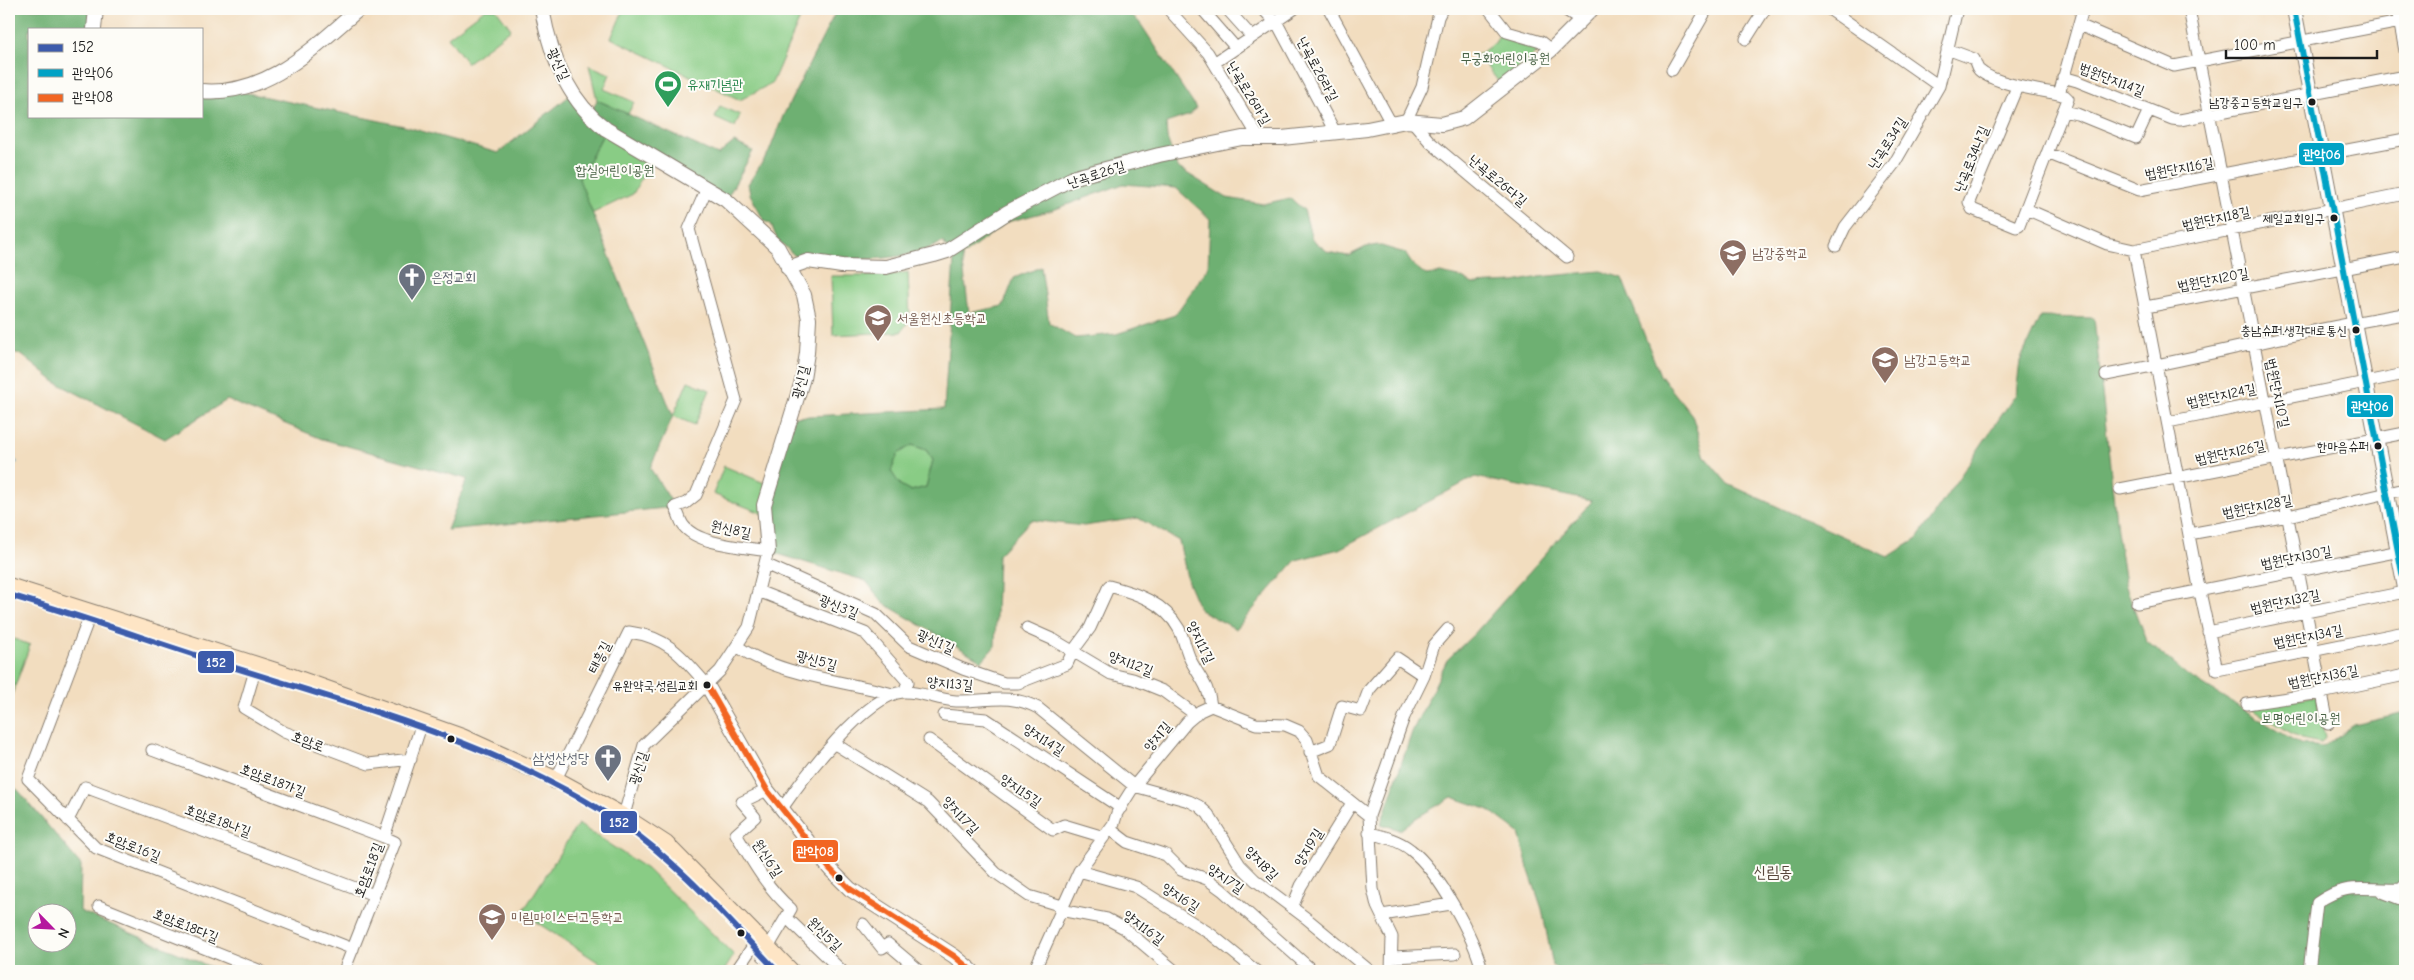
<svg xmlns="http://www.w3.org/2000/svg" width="2414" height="980" font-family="'Comic Neue','Poor Story',sans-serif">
	<rect width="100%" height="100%" fill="#fdfcf7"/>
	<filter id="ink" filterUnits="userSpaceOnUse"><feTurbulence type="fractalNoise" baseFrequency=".02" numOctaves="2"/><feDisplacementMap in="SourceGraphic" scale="10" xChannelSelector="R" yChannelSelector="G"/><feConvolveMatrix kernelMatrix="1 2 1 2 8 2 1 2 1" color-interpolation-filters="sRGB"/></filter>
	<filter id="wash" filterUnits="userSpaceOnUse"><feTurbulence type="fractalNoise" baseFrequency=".0096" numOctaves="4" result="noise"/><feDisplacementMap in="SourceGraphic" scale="20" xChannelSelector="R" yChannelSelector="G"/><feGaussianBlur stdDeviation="1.12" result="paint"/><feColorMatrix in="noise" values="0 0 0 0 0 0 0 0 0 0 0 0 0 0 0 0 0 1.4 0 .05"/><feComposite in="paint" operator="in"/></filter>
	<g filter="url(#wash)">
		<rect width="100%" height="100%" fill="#f2ddbf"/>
		<path fill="#89cc85" stroke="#527450" d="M485,9H496L511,29L467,63L448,37Z
			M624,9H792L802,14L772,83L740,100L611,38Z
			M1500,33L1521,43L1542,48L1503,82H1499L1477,55L1495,43Z
			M589,65L610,74L604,89L634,102L628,114L597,100Z
			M720,106L740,115L735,127L715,118Z
			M605,131L652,158L633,194L591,214L578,181Z
			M908,272L910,319L901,332L833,335L831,276H887Z
			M688,381L710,390L695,425L673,416Z
			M912,445L926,450L933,460L926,487L911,491L900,485L891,472L898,453Z
			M724,466L769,485L764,514L713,494Z
			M9,637L30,645L9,703Z
			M2316,696L2325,738L2321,743L2301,739L2247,706Z
			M578,824L647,869L734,955L724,971H612L522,913Z"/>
		<path fill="#6eb072" stroke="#456647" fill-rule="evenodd" d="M9,9H96L94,29H29V116H201V91L233,90L404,126L498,153L573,93L590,116L597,100L718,155L734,142L753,151L726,200L606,129L579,179L673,416L650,468L675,507L447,530L467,479L322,439L227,400L165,439L55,382L23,356L9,350Z
			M837,9H1125L1140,23L1196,108L1190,115L1166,123L1167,138L1177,167L1227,198L1263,204L1290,198L1304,210L1312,239L1328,252L1348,256L1366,247L1378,245L1405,253L1412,264L1426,275L1441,273L1462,278L1473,284L1514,282L1539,277L1601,271L1622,278L1660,375L1692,415L1705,457L1728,484L1888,557L1917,539L2016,394L2020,361L2040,317L2094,318L2117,530L2125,584L2146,641L2187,675L2300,744L2322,747L2354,725L2405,713V971H1561L1553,966L1542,909L1528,868L1519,833L1489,810L1452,797L1416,818L1400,830L1381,824L1412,732L1447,660L1475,633L1592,501L1475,477L1339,549L1296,560L1236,629L1200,610L1188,582L1179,541L1138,518L1084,526L1031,520L998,555L995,646L982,661L883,603L866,581L768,551L764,514L791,417L944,409L954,259L943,242C912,258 874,261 840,258C824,256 811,249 795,256L777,239L771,224L764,221L750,194L748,184L769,152L783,116ZM1123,184L1176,188L1210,219L1208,268L1175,315L1116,334L1075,338L1049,323L1041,267L1014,278L1003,306L969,313L962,256L1007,222L1053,210ZM912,445L926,450L933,460L926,487L911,491L900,485L891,471L898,454Z
			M9,785L18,790L81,865L80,911L220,971H9ZM38,912H68V942H38Z"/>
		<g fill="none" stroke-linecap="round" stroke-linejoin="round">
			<path stroke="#4aa7c9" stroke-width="3" d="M9,458L16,462"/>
		</g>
	</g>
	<g filter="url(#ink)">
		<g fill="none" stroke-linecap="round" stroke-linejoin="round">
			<g stroke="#877c6e" stroke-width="13">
				<path id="minor" d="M1168,9L1208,53L1259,138
					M1202,9L1236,48
					M1227,9L1252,37
					M1263,9L1278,25L1335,132
					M1329,9L1392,125
					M1489,9L1507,32L1541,42L1551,50
					M1564,9L1581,20
					M1829,9L1939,86
					M2189,9L2328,724
					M2397,9L2405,51
					M2079,25L2174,66L2400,22
					M1746,39L1765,9
					M1947,49L1974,59C1976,63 1976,67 1979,70C1994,84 2038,90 2059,94
					M1214,63L1294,9
					M1672,70L1707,9
					M2063,77L2077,81L2172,119L2180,120L2405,76
					M2017,87L1969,202L1972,209L2016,227L2019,226L2068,99L2065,96L2059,94L2083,9
					M2063,111L2077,114L2136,138L2149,110
					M1406,121L1422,87L1438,17L1442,9
					M1413,122L1430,142L1567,257
					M2047,153L2139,190L2405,139
					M2026,209L2107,244L2134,250L2405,194
					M1836,246L1845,227L1894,164L1939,86L1957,9
					M2134,250L2200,592L2217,670L2405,632
					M2146,307L2405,257
					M2106,375C2206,357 2305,329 2405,314
					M2168,422L2405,374
					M2120,489L2405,433
					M2189,534L2288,516L2405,489
					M765,564L876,614L909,646L963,669L1004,683H1018L1067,664L1073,651L1090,628L1109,586C1136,593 1164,602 1179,629C1184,639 1186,651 1191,661C1200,678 1209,686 1211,706
					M758,591L865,633L908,682L904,692
					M2137,603L2405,550
					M89,618L28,779L96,848L353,949
					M1027,628L1054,640L1111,674L1133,679L1163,691L1196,715
					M2208,632L2405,592
					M737,646C774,674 848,682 893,694
					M254,674L244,708L284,732L369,764L411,759
					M2247,704L2321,693L2405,675
					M944,715L986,719L1121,808
					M929,740L1053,830L1064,825L1104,837
					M835,744L928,802L996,873L1029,896L1062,906
					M152,750L384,837
					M1310,752L1330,744L1342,706L1361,711L1369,690L1397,658L1424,676
					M554,783L629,632C668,637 683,657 707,685
					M783,807C803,778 866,695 903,692C920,691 938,700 956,701C989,702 1006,692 1038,708L1134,786L1189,801L1199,806L1208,814L1240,865L1255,880L1306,918L1370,971
					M1369,816L1404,717L1424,676L1434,645L1448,629
					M68,820L85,787L374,895
					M622,822L644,745L720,671L749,627L768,551C745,547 697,545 683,525C679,519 679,513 675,507L686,503L696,495L736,400L689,229L707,188
					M1110,829L1127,842L1166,855L1181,870L1207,879L1222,890L1313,971
					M1369,833C1383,836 1399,840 1411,850C1438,871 1474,937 1482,970L1486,971
					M1079,871L1136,887L1212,935L1256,971
					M2382,892L2405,901
					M99,906L261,971
					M1292,908L1301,886L1352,803
					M1060,910L1107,919L1124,928L1175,971
					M1382,915L1451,904
					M787,918L842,971
					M863,924L882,948L888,944L920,971
					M763,956L791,909C767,888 752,861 736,834L755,817L742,802L767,790
					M1392,957L1455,954
					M344,971L395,842L384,837L420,729
					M736,971L753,946
					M1034,971L1079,871L1114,823L1117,813L1134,786L1187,722L1200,711L1211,706L1256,724L1285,725L1299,731L1307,740L1319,776L1369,816L1373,889L1377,906L1392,937L1391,971
					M2309,971L2317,903C2347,881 2366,891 2401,889L2405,885"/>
			</g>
			<g stroke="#877c6e" stroke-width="16">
				<path id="tertiary" d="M542,9C550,54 568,101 606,129L726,200L778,248L804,295L809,319L807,353L803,378L764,505L768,551
					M2294,9L2405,588
					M94,29L96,9
					M201,91C267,97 313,48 359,9
					M788,268L808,261L842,266L886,267L934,255L947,251L1008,212L1075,177L1159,155L1242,138H1282L1367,129L1406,121L1442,124L1464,118L1551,50L1592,9
					M707,685L767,790L830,869L850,889L954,956L972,971"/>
			</g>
			<g stroke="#877c6e" stroke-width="18">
				<path id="secondary" d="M9,586L279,672L462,737L557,780L623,816L666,844L791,971"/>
			</g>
			<use href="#minor" stroke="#fff" stroke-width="11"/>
			<use href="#tertiary" stroke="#fff" stroke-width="14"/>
			<use href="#secondary" stroke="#fee5c5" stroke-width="16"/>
			<g stroke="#fdfcf7" stroke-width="10">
				<path id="bus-1" d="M9,595C92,619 172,649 255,674C379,713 513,750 622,824C681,864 728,920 777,971"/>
			</g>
			<g stroke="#fdfcf7" stroke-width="10">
				<path id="bus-2" d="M2294,9L2405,588"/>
			</g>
			<g stroke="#fdfcf7" stroke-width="10">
				<path id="bus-3" d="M707,685L767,790L830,869L850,889L954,956L972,971"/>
			</g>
			<use href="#bus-1" stroke="#3d5bab" stroke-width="6"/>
			<use href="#bus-2" stroke="#01a2c5" stroke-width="6"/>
			<use href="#bus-3" stroke="#f26522" stroke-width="6"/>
		</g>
	</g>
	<defs>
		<g id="stadium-pin" transform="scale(1.4375)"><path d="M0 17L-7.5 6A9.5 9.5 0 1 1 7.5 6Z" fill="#2e9e5b" stroke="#fdfcf7"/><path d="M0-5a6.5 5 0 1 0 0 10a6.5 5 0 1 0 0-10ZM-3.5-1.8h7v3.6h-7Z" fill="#fff"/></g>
		<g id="school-pin" transform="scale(1.4375)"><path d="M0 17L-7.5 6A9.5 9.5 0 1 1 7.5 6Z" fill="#8d6e63" stroke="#fdfcf7"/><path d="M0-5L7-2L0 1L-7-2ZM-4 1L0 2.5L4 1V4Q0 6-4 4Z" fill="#fff"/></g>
		<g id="church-pin" transform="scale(1.4375)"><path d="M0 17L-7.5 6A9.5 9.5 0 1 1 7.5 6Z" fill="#6b7280" stroke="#fdfcf7"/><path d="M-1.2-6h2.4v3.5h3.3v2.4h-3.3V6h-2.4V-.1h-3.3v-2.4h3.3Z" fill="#fff"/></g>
	</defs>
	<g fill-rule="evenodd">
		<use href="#stadium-pin" x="668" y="84"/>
		<use href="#school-pin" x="1733" y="253"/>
		<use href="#church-pin" x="412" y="277"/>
		<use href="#school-pin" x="878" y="318"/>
		<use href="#school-pin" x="1885" y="360"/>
		<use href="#church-pin" x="608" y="758"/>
		<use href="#school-pin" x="492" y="917"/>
	</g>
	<g fill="#1c1c1c" stroke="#fdfcf7" stroke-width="2">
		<circle cx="2312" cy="102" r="4.5"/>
		<circle cx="2334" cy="218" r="4.5"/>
		<circle cx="2356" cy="330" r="4.5"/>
		<circle cx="2378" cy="446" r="4.5"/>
		<circle cx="707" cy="685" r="4.5"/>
		<circle cx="451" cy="739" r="4.5"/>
		<circle cx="839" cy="878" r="4.5"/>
		<circle cx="741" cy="933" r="4.5"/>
	</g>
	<g text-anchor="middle" stroke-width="4" stroke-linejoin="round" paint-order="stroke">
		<g font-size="13" fill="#1c1c1c" stroke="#fdfcf7" text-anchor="end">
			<text x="2303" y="107">남강중고등학교입구</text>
			<text x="2325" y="223">제일교회입구</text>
			<text x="2347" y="335">충남슈퍼.생각대로통신</text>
			<text x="2369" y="451">한마음슈퍼</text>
			<text x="698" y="690">유완약국.성림교회</text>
		</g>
		<g font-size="14" fill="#486246" stroke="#fdfcf7">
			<text x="1505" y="63">무궁화어린이공원</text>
			<text x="615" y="175">합실어린이공원</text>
			<text x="2301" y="723">보명어린이공원</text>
		</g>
		<g font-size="14" fill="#1c1c1c" stroke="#fdfcf7">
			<text transform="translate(559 64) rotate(65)" y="5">광신길</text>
			<text transform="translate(1318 69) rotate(62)" y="5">난곡로26라길</text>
			<text transform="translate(2112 79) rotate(21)" y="5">법원단지14길</text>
			<text transform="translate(1249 93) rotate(59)" y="5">난곡로26마길</text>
			<text transform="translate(1887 143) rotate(-57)" y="5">난곡로34길</text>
			<text transform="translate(1971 159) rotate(-68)" y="5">난곡로34나길</text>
			<text transform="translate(2179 168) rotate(-10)" y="5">법원단지16길</text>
			<text transform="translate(1096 174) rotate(-18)" y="5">난곡로26길</text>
			<text transform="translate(1498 180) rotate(40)" y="5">난곡로26다길</text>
			<text transform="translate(2216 218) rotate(-12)" y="5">법원단지18길</text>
			<text transform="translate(2213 279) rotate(-11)" y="5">법원단지20길</text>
			<text transform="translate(800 382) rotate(-76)" y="5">광신길</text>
			<text transform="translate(2278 393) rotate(78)" y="5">법원단지10길</text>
			<text transform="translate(2221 395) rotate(-12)" y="5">법원단지24길</text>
			<text transform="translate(2230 452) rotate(-12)" y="5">법원단지26길</text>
			<text transform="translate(2257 506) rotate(-11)" y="5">법원단지28길</text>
			<text transform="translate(731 529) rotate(12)" y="5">원신8길</text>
			<text transform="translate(2296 557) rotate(-11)" y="5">법원단지30길</text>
			<text transform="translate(2285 601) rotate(-12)" y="5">법원단지32길</text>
			<text transform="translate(839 606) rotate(22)" y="5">광신3길</text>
			<text transform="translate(2308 636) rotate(-11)" y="5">법원단지34길</text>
			<text transform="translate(936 641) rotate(24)" y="5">광신1길</text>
			<text transform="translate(1201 642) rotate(64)" y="5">양지11길</text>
			<text transform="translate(599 657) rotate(-63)" y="5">태흥길</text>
			<text transform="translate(817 660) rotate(15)" y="5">광신5길</text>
			<text transform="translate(1131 663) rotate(21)" y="5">양지12길</text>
			<text transform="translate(2323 676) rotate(-11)" y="5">법원단지36길</text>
			<text transform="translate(950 683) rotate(5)" y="5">양지13길</text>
			<text transform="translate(1157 736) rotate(-50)" y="5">양지길</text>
			<text transform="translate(1044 739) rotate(33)" y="5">양지14길</text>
			<text transform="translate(308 741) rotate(21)" y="5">호암로</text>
			<text transform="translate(638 768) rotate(-73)" y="5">광신길</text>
			<text transform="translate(273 780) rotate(21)" y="5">호암로18가길</text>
			<text transform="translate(1021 790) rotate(35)" y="5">양지15길</text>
			<text transform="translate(961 815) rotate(47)" y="5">양지17길</text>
			<text transform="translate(218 820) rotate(20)" y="5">호암로18나길</text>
			<text transform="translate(133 846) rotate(22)" y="5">호암로16길</text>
			<text transform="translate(1308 847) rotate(-58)" y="5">양지9길</text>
			<text transform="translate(768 858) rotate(57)" y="5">원신6길</text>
			<text transform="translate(1262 863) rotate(46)" y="5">양지8길</text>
			<text transform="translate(368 870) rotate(-69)" y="5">호암로18길</text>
			<text transform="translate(1226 878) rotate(34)" y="5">양지7길</text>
			<text transform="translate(1181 897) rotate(33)" y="5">양지6길</text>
			<text transform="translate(186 925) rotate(22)" y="5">호암로18다길</text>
			<text transform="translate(1144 927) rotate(37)" y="5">양지16길</text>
			<text transform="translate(825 934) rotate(44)" y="5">원신5길</text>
		</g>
		<g font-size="14" fill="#27864d" stroke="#fdfcf7" text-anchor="start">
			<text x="687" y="89">유재기념관</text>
		</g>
		<g font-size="14" fill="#785e54" stroke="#fdfcf7" text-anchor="start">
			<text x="1752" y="258">남강중학교</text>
			<text x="897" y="323">서울원신초등학교</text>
			<text x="1904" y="365">남강고등학교</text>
			<text x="511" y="922">미림마이스터고등학교</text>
		</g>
		<g font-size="14" fill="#5b616d" stroke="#fdfcf7" text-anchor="start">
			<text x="431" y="282">은정교회</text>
			<text x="589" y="763" text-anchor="end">삼성산성당</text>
		</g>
		<g font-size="16" fill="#59483c" stroke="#fdfcf7">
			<text x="1773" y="877">신림동</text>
		</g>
	</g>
	<g stroke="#fdfcf7" stroke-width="2">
		<rect x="2298" y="142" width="47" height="24" rx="5" fill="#01a2c5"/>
		<rect x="2346" y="394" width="48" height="24" rx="5" fill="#01a2c5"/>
		<rect x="197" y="650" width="38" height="24" rx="5" fill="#3d5bab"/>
		<rect x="600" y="810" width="38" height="24" rx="5" fill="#3d5bab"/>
		<rect x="792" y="839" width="47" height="24" rx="5" fill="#f26522"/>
	</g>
	<g font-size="14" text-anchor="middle" font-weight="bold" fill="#fff">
		<text x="2322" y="159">관악06</text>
		<text x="2370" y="411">관악06</text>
		<text x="216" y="667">152</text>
		<text x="619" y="827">152</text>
		<text x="815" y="856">관악08</text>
	</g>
	<rect width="2414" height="980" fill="none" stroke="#fdfcf7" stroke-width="30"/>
	<rect x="28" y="28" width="175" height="90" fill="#fdfcf7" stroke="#a3a29f"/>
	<rect x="38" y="44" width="25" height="8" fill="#3d5bab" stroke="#a3a29f"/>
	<text x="72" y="52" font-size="15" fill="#1c1c1c">152</text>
	<rect x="38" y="69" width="25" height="8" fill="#01a2c5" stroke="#a3a29f"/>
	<text x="72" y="78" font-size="15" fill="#1c1c1c">관악06</text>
	<rect x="38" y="94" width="25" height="8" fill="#f26522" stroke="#a3a29f"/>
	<text x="72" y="102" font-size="15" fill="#1c1c1c">관악08</text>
	<g transform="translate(52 928) rotate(114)"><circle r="24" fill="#fdfcf7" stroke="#a3a29f"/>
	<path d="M0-4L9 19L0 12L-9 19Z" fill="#b5179e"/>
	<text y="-8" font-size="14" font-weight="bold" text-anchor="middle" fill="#1c1c1c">N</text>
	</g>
	<path d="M2226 50v8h151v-8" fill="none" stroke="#1c1c1c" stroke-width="2.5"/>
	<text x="2234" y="50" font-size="15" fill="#1c1c1c" stroke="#fdfcf7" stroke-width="4" paint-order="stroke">100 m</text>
</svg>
